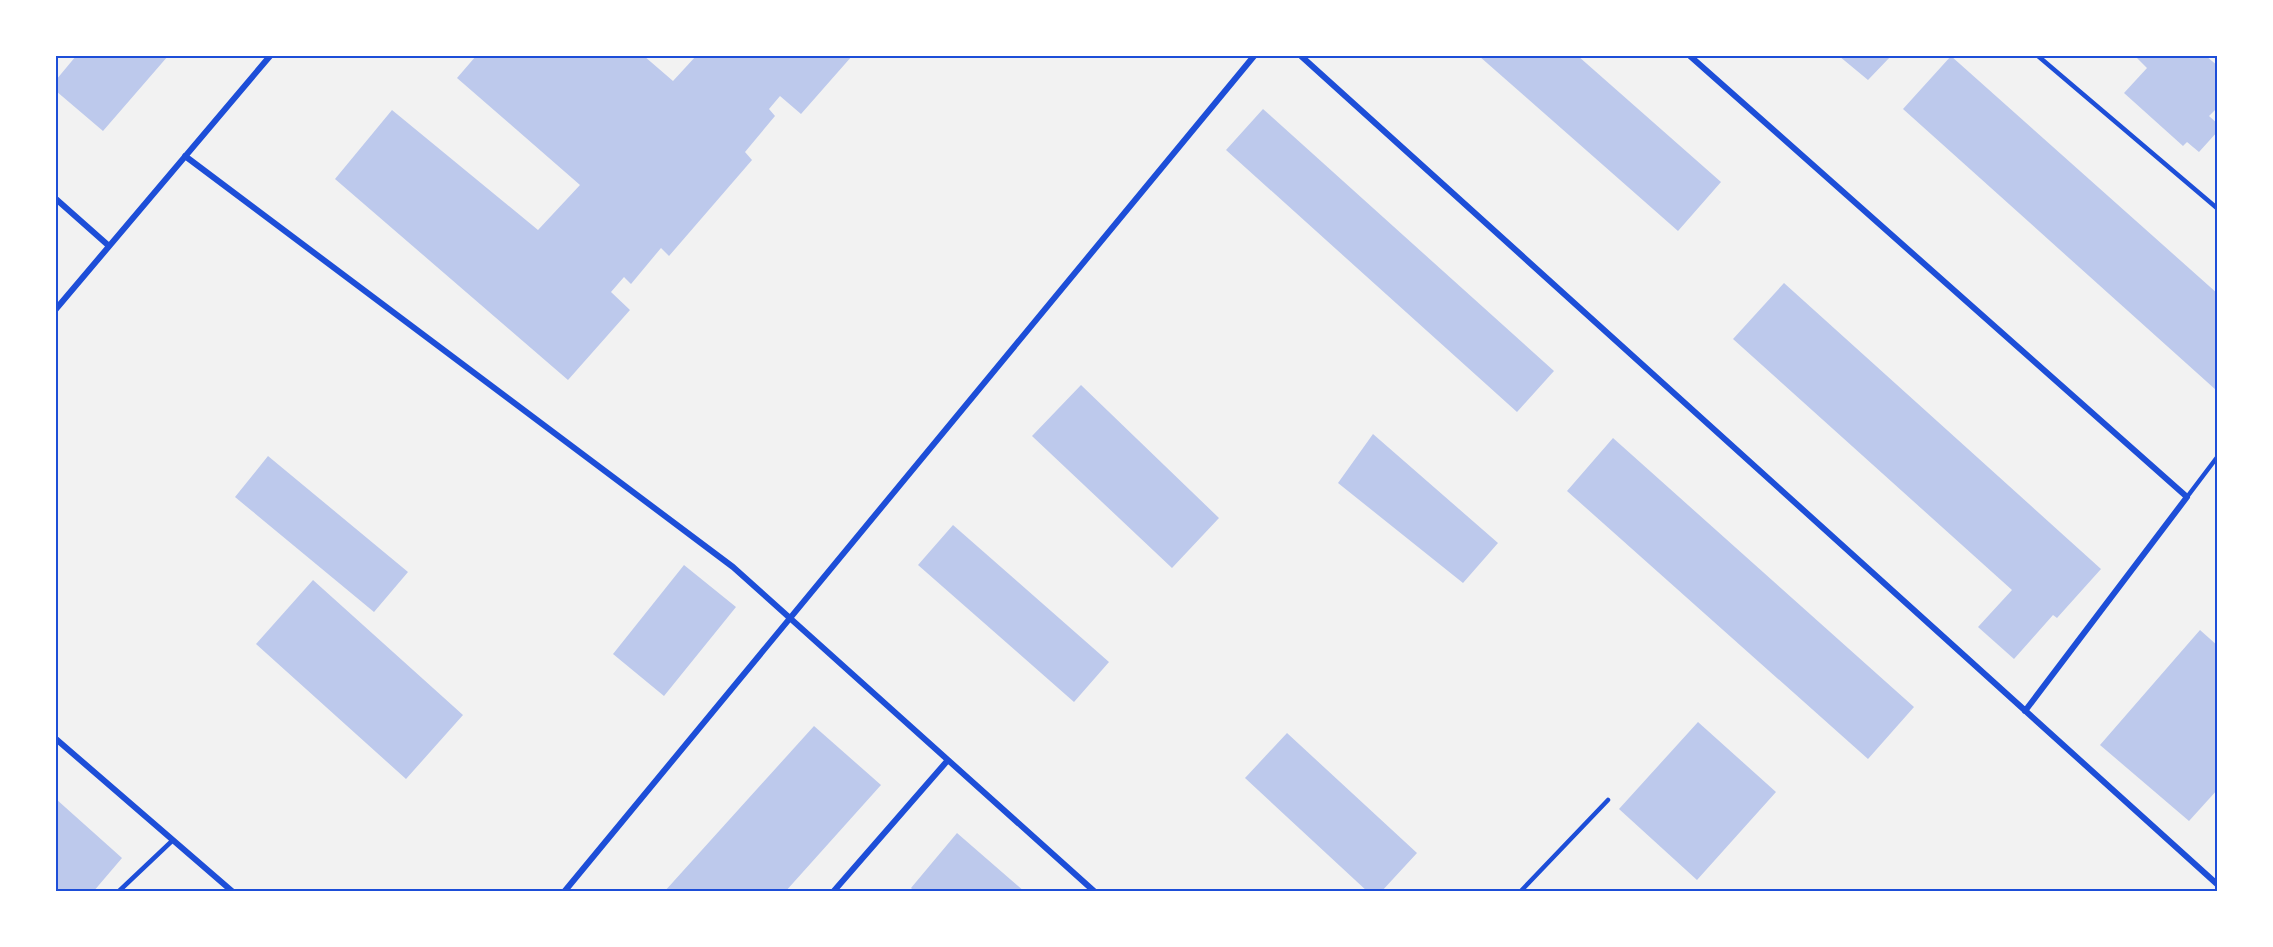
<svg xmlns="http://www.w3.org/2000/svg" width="2273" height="947" font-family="Mulish,sans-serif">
	<rect width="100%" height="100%" fill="#f2f2f2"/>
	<path fill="#bdc9ec" d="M76,56H168L103,131L56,91V80Z
		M476,56H644L673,81L696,56H852L801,114L780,96L769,109L775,116L745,152L752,160L669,256L661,248L631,284L624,277L611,292L630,310L568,380L335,179L392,110L538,230L580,185L457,78Z
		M1479,56H1578L1721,182L1678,231Z
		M1839,56H1891L1868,80Z
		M1951,56L2218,294L2216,390L1903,109Z
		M2140,56H2206L2218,66V107L2209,116L2218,124V131L2199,152L2187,142L2183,146L2124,93L2147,68L2137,58Z
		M1263,109L1554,371L1517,412L1226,150Z
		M1784,283L2101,569L2057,618L2053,615L2014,659L1978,627L2012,590L1733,339Z
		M1081,385L1219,518L1172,568L1032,436Z
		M1373,434L1498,543L1463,583L1338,483Z
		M1613,438L1914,707L1868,759L1567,491Z
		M268,456L408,572L374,612L235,497Z
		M953,525L1109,662L1074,702L918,565Z
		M684,565L736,607L664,696L613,654Z
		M313,580L463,715L406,779L256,644Z
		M2200,630L2218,646V789L2189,821L2100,745Z
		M1698,722L1776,792L1697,880L1619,809Z
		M814,726L881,785L785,892H664Z
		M1287,733L1417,853L1381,892H1368L1245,778Z
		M56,799L122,858L93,892H56Z
		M957,833L1025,892H915L911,888Z"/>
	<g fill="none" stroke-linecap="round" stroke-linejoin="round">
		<path stroke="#1d4ed8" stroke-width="4.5" d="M2038,56L2218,209
			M2187,497L2218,456
			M118,892L173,840
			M1520,892L1608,800"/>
		<path stroke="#1d4ed8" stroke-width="6" d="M1301,56L2218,885
			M1690,56L2187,497L2025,711
			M185,156L733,567L1095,892
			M56,199L109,246
			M56,309L270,56
			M56,739L233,892
			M564,892L1254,56
			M833,892L948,760"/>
	</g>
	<rect width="2273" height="947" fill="none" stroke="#ffffff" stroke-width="114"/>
	<rect x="57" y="57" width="2159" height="833" fill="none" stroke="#1d4ed8" stroke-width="2"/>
</svg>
